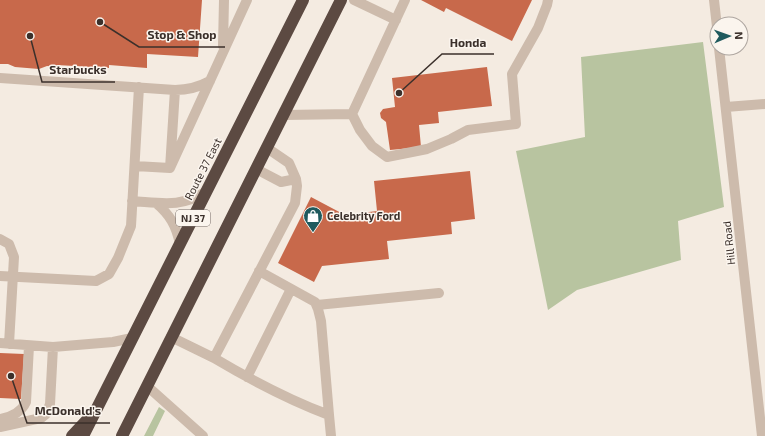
<svg xmlns="http://www.w3.org/2000/svg" width="765" height="436" font-family="'Exo 2',sans-serif">
	<rect width="100%" height="100%" fill="#f4ebe1"/>
	<path fill="#b8c4a0" d="M703,42L724,207L678,221L681,260L577,290L548,310L516,151L585,137L581,57Z
		M159,407L165,411L153,436H144Z"/>
	<path fill="#c8694b" d="M0,0H202L198,57L147,54V68L109,65V68L57,65V67L47,66L39,69L15,67L8,64H0Z
		M421,0H532L512,41L446,8L444,12Z
		M487,67L492,106L438,112L439,123L419,125L421,147L390,150L386,122L381,118L380,113L383,109L395,107L392,78Z
		M470,171L475,219L451,222L452,234L387,241L389,259L322,266L314,282L278,263L311,197L345,215L377,211L374,181Z
		M0,353L24,354L21,399L0,398Z"/>
	<g fill="none" stroke-linecap="round" stroke-linejoin="round">
		<path stroke="#cdbbac" stroke-width="10" d="M354,0L396,20
			M714,0L717,27
			M223,46L224,0
			M719,48L762,436
			M0,78L175,90C188,90 199,87 210,81
			M726,107L765,104
			M352,114L360,130L372,146L387,157L427,149L451,139L468,130L516,124L512,74L538,28L547,5L548,0
			M352,114L405,0
			M284,115L352,114
			M135,166L170,168L175,90
			M170,168L247,0
			M256,169L281,182L296,179L289,163L267,148
			M132,201C162,203 181,208 207,191
			M156,203C170,215 176,225 180,244
			M0,239L9,244L14,257L9,344
			M259,271L315,302L318,309L321,321L329,415
			M0,276L96,281L109,274L118,258L131,226L139,87
			M317,305L439,293
			M171,337L214,358L295,203L297,186L296,179
			M0,343L53,347L113,342L132,338
			M214,358C251,380 289,400 329,415L331,436
			M247,377L291,289
			M147,386L203,436
			M0,419C11,417 21,413 26,402L29,346
			M0,427L41,418L46,414L50,404L53,347"/>
		<path stroke="#5c4a42" stroke-width="12" d="M72,436L86,421
			M83,436L303,0
			M122,436L341,0"/>
	</g>
	<defs>
		<g id="shop-pin" transform="scale(1)"><path d="M0 17L-7.5 6A9.5 9.5 0 1 1 7.5 6Z" fill="#1f5a5e" stroke="#fbf5ee"/><path d="M-5-2.5h2.3a2.7 3.5 0 0 1 5.4 0H5L5.5 6h-11ZM-1.5-2.5h3a1.5 2.3 0 0 0-3 0Z" fill="#fff"/></g>
	</defs>
	<g fill-rule="evenodd">
		<use href="#shop-pin" x="313" y="216"/>
	</g>
	<g text-anchor="middle" stroke-width="3" stroke-linejoin="round" paint-order="stroke">
		<rect fill="#fbf5ee" stroke="#756b66" stroke-width="1" x="176" y="210" width="34" height="16" rx="3"/>
		<g font-size="10" font-weight="bold" fill="#3b302b">
			<text x="193" y="222">NJ 37</text>
		</g>
		<g font-size="11" fill="#3b302b" stroke="#fbf5ee">
			<text transform="translate(203 169) rotate(-63)" y="4">Route 37 East</text>
			<text transform="translate(729 243) rotate(-96)" y="4">Hill Road</text>
		</g>
		<g font-size="11" font-weight="bold" fill="#3b302b" stroke="#fbf5ee" text-anchor="start">
			<text x="327" y="220">Celebrity Ford</text>
		</g>
	</g>
	<path fill="none" stroke="#3b302b" stroke-width="1.5" d="M100 22L139 47H225M399 93L442 54H494M30 36L42 82H115M11 376L27 423H110"/>
	<g fill="#3b302b" stroke="#fbf5ee" stroke-width="1.5">
		<circle cx="100" cy="22" r="4"/>
		<circle cx="399" cy="93" r="4"/>
		<circle cx="30" cy="36" r="4"/>
		<circle cx="11" cy="376" r="4"/>
	</g>
	<g font-size="12" text-anchor="middle" font-weight="bold" fill="#3b302b" stroke="#fbf5ee" stroke-width="3" stroke-linejoin="round" paint-order="stroke">
		<text x="182" y="39">Stop &amp; Shop</text>
		<text x="468" y="47">Honda</text>
		<text x="78" y="74">Starbucks</text>
		<text x="68" y="415">McDonald's</text>
	</g>
	<g transform="translate(729 36) rotate(88)"><circle r="19" fill="#fbf5ee" stroke="#aea6a0"/>
	<path d="M0-3L7 15L0 10L-7 15Z" fill="#1f5a5e"/>
	<text y="-6" font-size="11" font-weight="bold" text-anchor="middle" fill="#3b302b">N</text>
	</g>
</svg>
